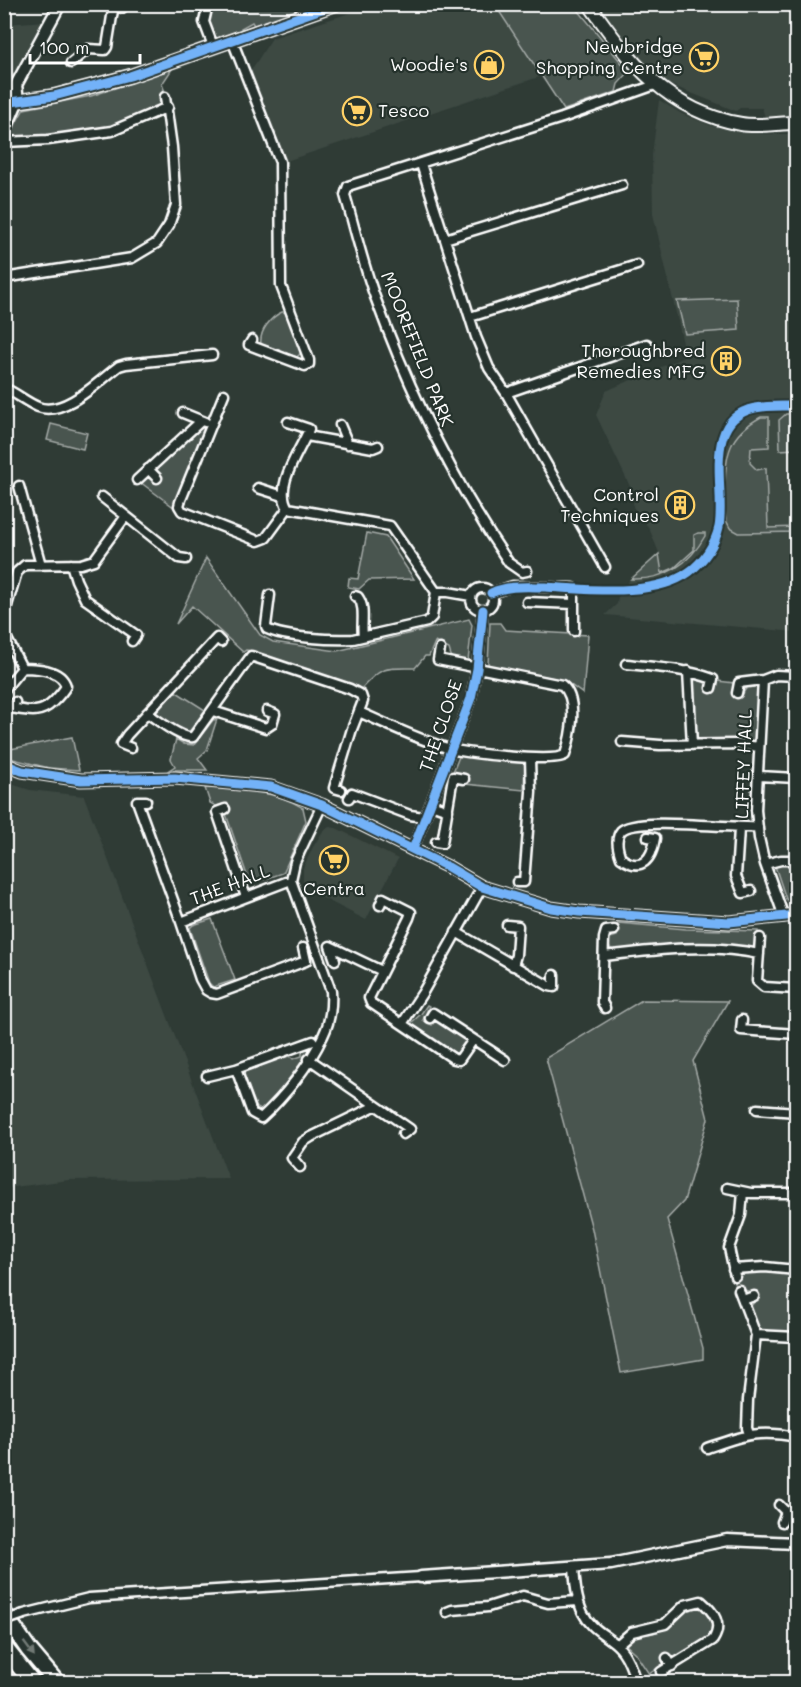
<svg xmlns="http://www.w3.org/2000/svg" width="801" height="1687" font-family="Mali,sans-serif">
	<rect width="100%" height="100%" fill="#2f3b35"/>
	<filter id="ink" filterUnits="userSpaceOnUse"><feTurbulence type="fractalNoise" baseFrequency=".0167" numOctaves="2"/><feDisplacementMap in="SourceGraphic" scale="12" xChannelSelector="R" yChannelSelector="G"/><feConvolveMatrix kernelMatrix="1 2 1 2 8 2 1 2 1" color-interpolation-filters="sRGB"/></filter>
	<g filter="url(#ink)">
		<path fill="#3c4842" d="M378,4H495L542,76L286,161L250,72L272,38Z
			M601,4L796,5V118L765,117L762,108H740L736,111L666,83L652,72L601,9Z
			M45,21L7,90H5V24Z
			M659,100L682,114L712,126L765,134H796V632L605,615L617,604L618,597L631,578L659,553L649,528L633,507L634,495L596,415L606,391L686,356L653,214L652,155Z
			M5,782L30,790L84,796L229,1179L69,1180L7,1188L5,1195Z
			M329,827L336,828L398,859L366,920L311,892L312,887L303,882V868L313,847L323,831Z"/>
		<path fill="#4a544f" stroke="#a4aaa7" stroke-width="1.5" d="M212,5H306L297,13L254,25L252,22L241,28L242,30L218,38L215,37L209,22Z
			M495,5H574L629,72L618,84L616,92L564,110Z
			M172,69L162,84L165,92L160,95L159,106L111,126L18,140L11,137L16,123L24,109L91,96Z
			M737,299L739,330L685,334L677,301Z
			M282,312H285L302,352L297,357L261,344C259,331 271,317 282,312Z
			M786,414H796V449L780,450L779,420Z
			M761,417H769V447L751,448L750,463L757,470L766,468L768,528L796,527V532L739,533L730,528L727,522C724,511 725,499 725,488C726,454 728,435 761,417Z
			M51,424L87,433L83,449L47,440Z
			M199,428H204V434L179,511L140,482L145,477L160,475L157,471V466Z
			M367,533L386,537L414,579L369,580L359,589L348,587L349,578L358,579Z
			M698,533H705V536C689,565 664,580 631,579L659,554L662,573L674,568L694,550V535Z
			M206,558L260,635L273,642L337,651L469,619L472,625L468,661L452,659L449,649L435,642L429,656H425L415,668C384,668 382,666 361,689L253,651L246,650L243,652L192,606L176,624Z
			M490,623H500L505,630L588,635L583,694L564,680L488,665Z
			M696,677L705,681L706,687L715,689L718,681L734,683L732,693L742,696C745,688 750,682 759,687L757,738L754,741C740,740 706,744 697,739L693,680Z
			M175,691L205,710L189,732H184L157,716L156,713Z
			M217,719L207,750L198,758L207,770H169L175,766L171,759L176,739L184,744L194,745L213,720Z
			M72,737L79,770L49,768L5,757V750Z
			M460,754L525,760L524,790L465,784L466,775L453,772Z
			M205,788C237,789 276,790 303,808L306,821L283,873L250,884L226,814L229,810L227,803L216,806L210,803Z
			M793,862H796V904H792L786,899L775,866Z
			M212,919L235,980L213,987L209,983L190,928L193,925Z
			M618,923L686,929L758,931V943L755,947L750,948L656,945L615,951L608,947L610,938L617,936Z
			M642,1000L728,1001L693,1061L708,1119L684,1201L667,1219L703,1348V1359L621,1373L592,1229L546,1058Z
			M427,1005L429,1006L423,1020L432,1025L435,1021H438L467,1040L458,1053H454L414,1027L411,1023L421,1014Z
			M315,1044L267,1108L261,1110L257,1108L244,1076L245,1069L288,1054L293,1059L302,1056V1051L305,1047Z
			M762,1271L796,1274V1333L761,1331L757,1328L750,1307L756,1300L754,1292L737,1289L734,1280L740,1272Z
			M699,1604C703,1608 711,1614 713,1619C723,1638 688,1651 676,1658L669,1654L662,1659L663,1664L649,1674L635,1653L625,1644C633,1630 646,1637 659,1631C674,1623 683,1609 699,1604Z"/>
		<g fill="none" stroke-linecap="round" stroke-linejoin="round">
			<g stroke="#fff" stroke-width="13">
				<path id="minor" d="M208,4L204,22L213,46
					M122,8V4
					M232,40L280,162L281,286L309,360V364L305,366L249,345L252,340
					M71,63L88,49L105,50L107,47L114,4
					M4,142L48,140L112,131L168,107
					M421,164L476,337L489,368L506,393L605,567
					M445,239L622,185
					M4,278L132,258L157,243L169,225L176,205L172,147L165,97
					M470,317L637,265
					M4,388C16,393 26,402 38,407C64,417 99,381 119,366L126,364L212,355
					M506,393L647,344
					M224,394L180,502L179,506L182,511L258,541L266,538L288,508
					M183,413L205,422
					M288,422L309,429C301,450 273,486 288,508
					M340,425L348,444
					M307,436L373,448L378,446
					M148,469L157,478
					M137,480L201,421
					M19,486L41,565
					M258,488L283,496
					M102,497L179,558L186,559
					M288,508L390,526L436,592H448L471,596
					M71,564L76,580L85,599L136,635L132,641
					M527,571L522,572L509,563C453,481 409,390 375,297C363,264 355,229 345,195L348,186L562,118L655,85
					M471 599a11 11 0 1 1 22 0a11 11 0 1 1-22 0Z
					M491,593L513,586L574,588V631
					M270,595L266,626L267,629C286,638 332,640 353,639L427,622L432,617L436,592
					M355,596L358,597C366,608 361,623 363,636
					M527,602L574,604
					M4,616L17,572L25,565L81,564L94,560L126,516
					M4,633L22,668L4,690
					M626,664C656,667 685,669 713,679L711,688
					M688,671L692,745
					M763,680L756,810L759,838L765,864L784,917
					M737,693L739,683L763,680L776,675L796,676
					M15,702L11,708C28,711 40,715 53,702C58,697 63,692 66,686C61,669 36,668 22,668
					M213,711L266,728L272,724L275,714L267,711
					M359,712C389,725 419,740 450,749C467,753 552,763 565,755C571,736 579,699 562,685L438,660L440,649
					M147,713C158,720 181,739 193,737L251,656L350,689L361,695L363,701L352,729L334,788L341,790
					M622,742L660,745L735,744L759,747
					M131,748L121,744L127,735L217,638L221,642
					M759,776L796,778
					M349,798L352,793L410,815L424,817
					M146,801H137L181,922L200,979L206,990L211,993L217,994L306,961L303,948
					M431,804L448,810
					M225,809L217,812L246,897
					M739,829L736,876L743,893L751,891
					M648,837L655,838C652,859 642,873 621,858C618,850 615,838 621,831C635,816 733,829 758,827
					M436,842L442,843L453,777L464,779
					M413,849L471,698L477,669L483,610
					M765,864L781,860H796
					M517,882H524L531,792L530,758
					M380,905L383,898L411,912L409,918L369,998L371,1003L402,1024L423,992L482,887
					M181,922L291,880
					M507,925L518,926L516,955L513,966
					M456,932L549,986L554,987V975
					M760,938L757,981L764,987L796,989
					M604,956C655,950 708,943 759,954
					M335,960L330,946L382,971
					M605,1008L602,1002L604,938L606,931L614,930
					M430,1018L433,1013L505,1060
					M742,1020L741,1030L796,1034
					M402,1024L454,1059L459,1060L473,1040
					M309,1059L410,1129L403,1134
					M236,1069L252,1113L261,1118C285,1096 309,1066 323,1036C330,1022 332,1006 331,991L291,880L295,862L322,805
					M207,1076L236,1069L313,1041
					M757,1109L796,1112
					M300,1167L292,1158L303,1142L311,1137L375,1106
					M727,1188L751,1193H796
					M733,1269L765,1267L796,1270
					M735,1276L729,1248L741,1215L743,1192
					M739,1290L756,1335L748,1400L747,1428L749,1434
					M743,1300L754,1296
					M756,1335L796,1337
					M707,1448C742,1436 758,1429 796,1437
					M779,1505L786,1512L796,1510
					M782,1522L786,1512
					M795,1564L796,1575
					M574,1567C575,1582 576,1599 583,1613C591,1629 605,1634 617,1645C627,1654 632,1670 636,1682
					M447,1612L452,1610L488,1607L523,1596L548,1603L578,1601
					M24,1614L89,1598L421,1577
					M617,1645L632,1632L665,1624L685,1605L701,1601C714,1612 723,1624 713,1640L661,1672
					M667,1658L672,1666
					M618,1682L636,1681"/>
			</g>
			<g stroke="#fff" stroke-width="15">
				<path id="tertiary" d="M4,133L18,100L16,85L60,4
					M4,764L22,771L81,780L175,778L271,787L322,805L448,867L482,887L551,908L579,912L729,922L796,915
					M421,1577L611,1564L727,1540L796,1543"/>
			</g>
			<g stroke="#fff" stroke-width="16">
				<path id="secondary" d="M589,4C630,62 667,111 741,124C758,127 779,123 796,123
					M4,103L54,96L130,76L336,4"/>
			</g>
			<g stroke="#fff" stroke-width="20">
				<path id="motorway" d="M4,1614L29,1650L56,1682
					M4,1647L32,1682"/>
			</g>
			<use href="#minor" stroke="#26332d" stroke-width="8"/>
			<use href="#tertiary" stroke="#26332d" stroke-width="10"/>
			<use href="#secondary" stroke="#26332d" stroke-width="12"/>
			<use href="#motorway" stroke="#26332d" stroke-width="15"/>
			<g stroke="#fff" stroke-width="13" stroke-linecap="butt">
				<path id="minor-bridge" d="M4,1621L24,1614"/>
			</g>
			<use href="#minor-bridge" stroke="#26332d" stroke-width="8"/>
			<g stroke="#26332d" stroke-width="13">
				<path id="cycleway" d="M4,103L54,96L130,76L336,4
					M491,593C509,585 526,587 545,587C587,589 653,598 689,572C703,562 715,545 719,527C726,489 701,419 755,408C768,405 783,406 796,406
					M4,764L22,771L81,780L175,778L271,787L322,805L448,867L482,887L551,908L579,912L729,922L796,915
					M413,849L471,698L477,669L483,610"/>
			</g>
			<use href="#cycleway" stroke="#73b2f8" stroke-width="9"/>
		</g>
		<defs><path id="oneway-solid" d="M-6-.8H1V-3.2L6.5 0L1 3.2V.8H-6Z" transform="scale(1.5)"/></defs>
		<use fill="#727a76" href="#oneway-solid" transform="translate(29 1649) rotate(53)"/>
	</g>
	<defs>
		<g id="supermarket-ring" transform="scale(1.5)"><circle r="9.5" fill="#26332d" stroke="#ffd166" stroke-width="1.5"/><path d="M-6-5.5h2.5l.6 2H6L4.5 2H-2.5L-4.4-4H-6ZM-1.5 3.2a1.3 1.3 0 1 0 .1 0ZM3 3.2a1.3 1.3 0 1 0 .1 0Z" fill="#ffd166"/></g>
		<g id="shop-ring" transform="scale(1.5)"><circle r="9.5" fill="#26332d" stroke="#ffd166" stroke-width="1.5"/><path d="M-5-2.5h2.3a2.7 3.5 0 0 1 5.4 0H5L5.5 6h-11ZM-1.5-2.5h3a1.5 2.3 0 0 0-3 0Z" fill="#ffd166"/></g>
		<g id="building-ring" transform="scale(1.5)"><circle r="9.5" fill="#26332d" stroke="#ffd166" stroke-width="1.5"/><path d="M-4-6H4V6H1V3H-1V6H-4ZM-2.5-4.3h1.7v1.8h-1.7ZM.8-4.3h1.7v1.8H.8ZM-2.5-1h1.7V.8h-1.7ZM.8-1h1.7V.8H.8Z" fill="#ffd166"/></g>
	</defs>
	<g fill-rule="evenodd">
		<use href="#supermarket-ring" x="704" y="57"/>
		<use href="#shop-ring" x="489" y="65"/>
		<use href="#supermarket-ring" x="357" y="111"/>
		<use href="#building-ring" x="726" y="361"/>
		<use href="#building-ring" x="680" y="505"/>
		<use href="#supermarket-ring" x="334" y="860"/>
	</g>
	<g text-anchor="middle" stroke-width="4.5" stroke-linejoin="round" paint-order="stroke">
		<g font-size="18" fill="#fff" stroke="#26332d" text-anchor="end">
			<text x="683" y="53">Newbridge<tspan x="683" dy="21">Shopping Centre</tspan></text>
			<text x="468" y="71">Woodie's</text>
			<text x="378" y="117" text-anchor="start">Tesco</text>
			<text x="705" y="357">Thoroughbred<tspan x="705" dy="21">Remedies MFG</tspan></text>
			<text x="659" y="501">Control<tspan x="659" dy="21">Techniques</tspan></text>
			<text x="334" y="895" text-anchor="middle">Centra</text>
		</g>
		<g font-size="18" fill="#fff" stroke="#26332d">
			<text transform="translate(417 349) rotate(68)" y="6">MOOREFIELD PARK</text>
			<text transform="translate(441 726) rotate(-71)" y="6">THE CLOSE</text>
			<text transform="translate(744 764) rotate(-88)" y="6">LIFFEY HALL</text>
			<text transform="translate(230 885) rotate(-21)" y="6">THE HALL</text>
		</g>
	</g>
	<rect width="801" height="1687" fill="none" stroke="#26332d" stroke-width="24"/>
	<rect x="12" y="12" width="777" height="1663" fill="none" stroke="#fff" stroke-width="2" filter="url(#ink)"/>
	<path d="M30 54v9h110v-9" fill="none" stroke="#ffffff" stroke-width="3"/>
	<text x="39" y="54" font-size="18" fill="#ffffff" stroke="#26332d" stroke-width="4.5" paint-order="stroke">100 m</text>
</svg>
